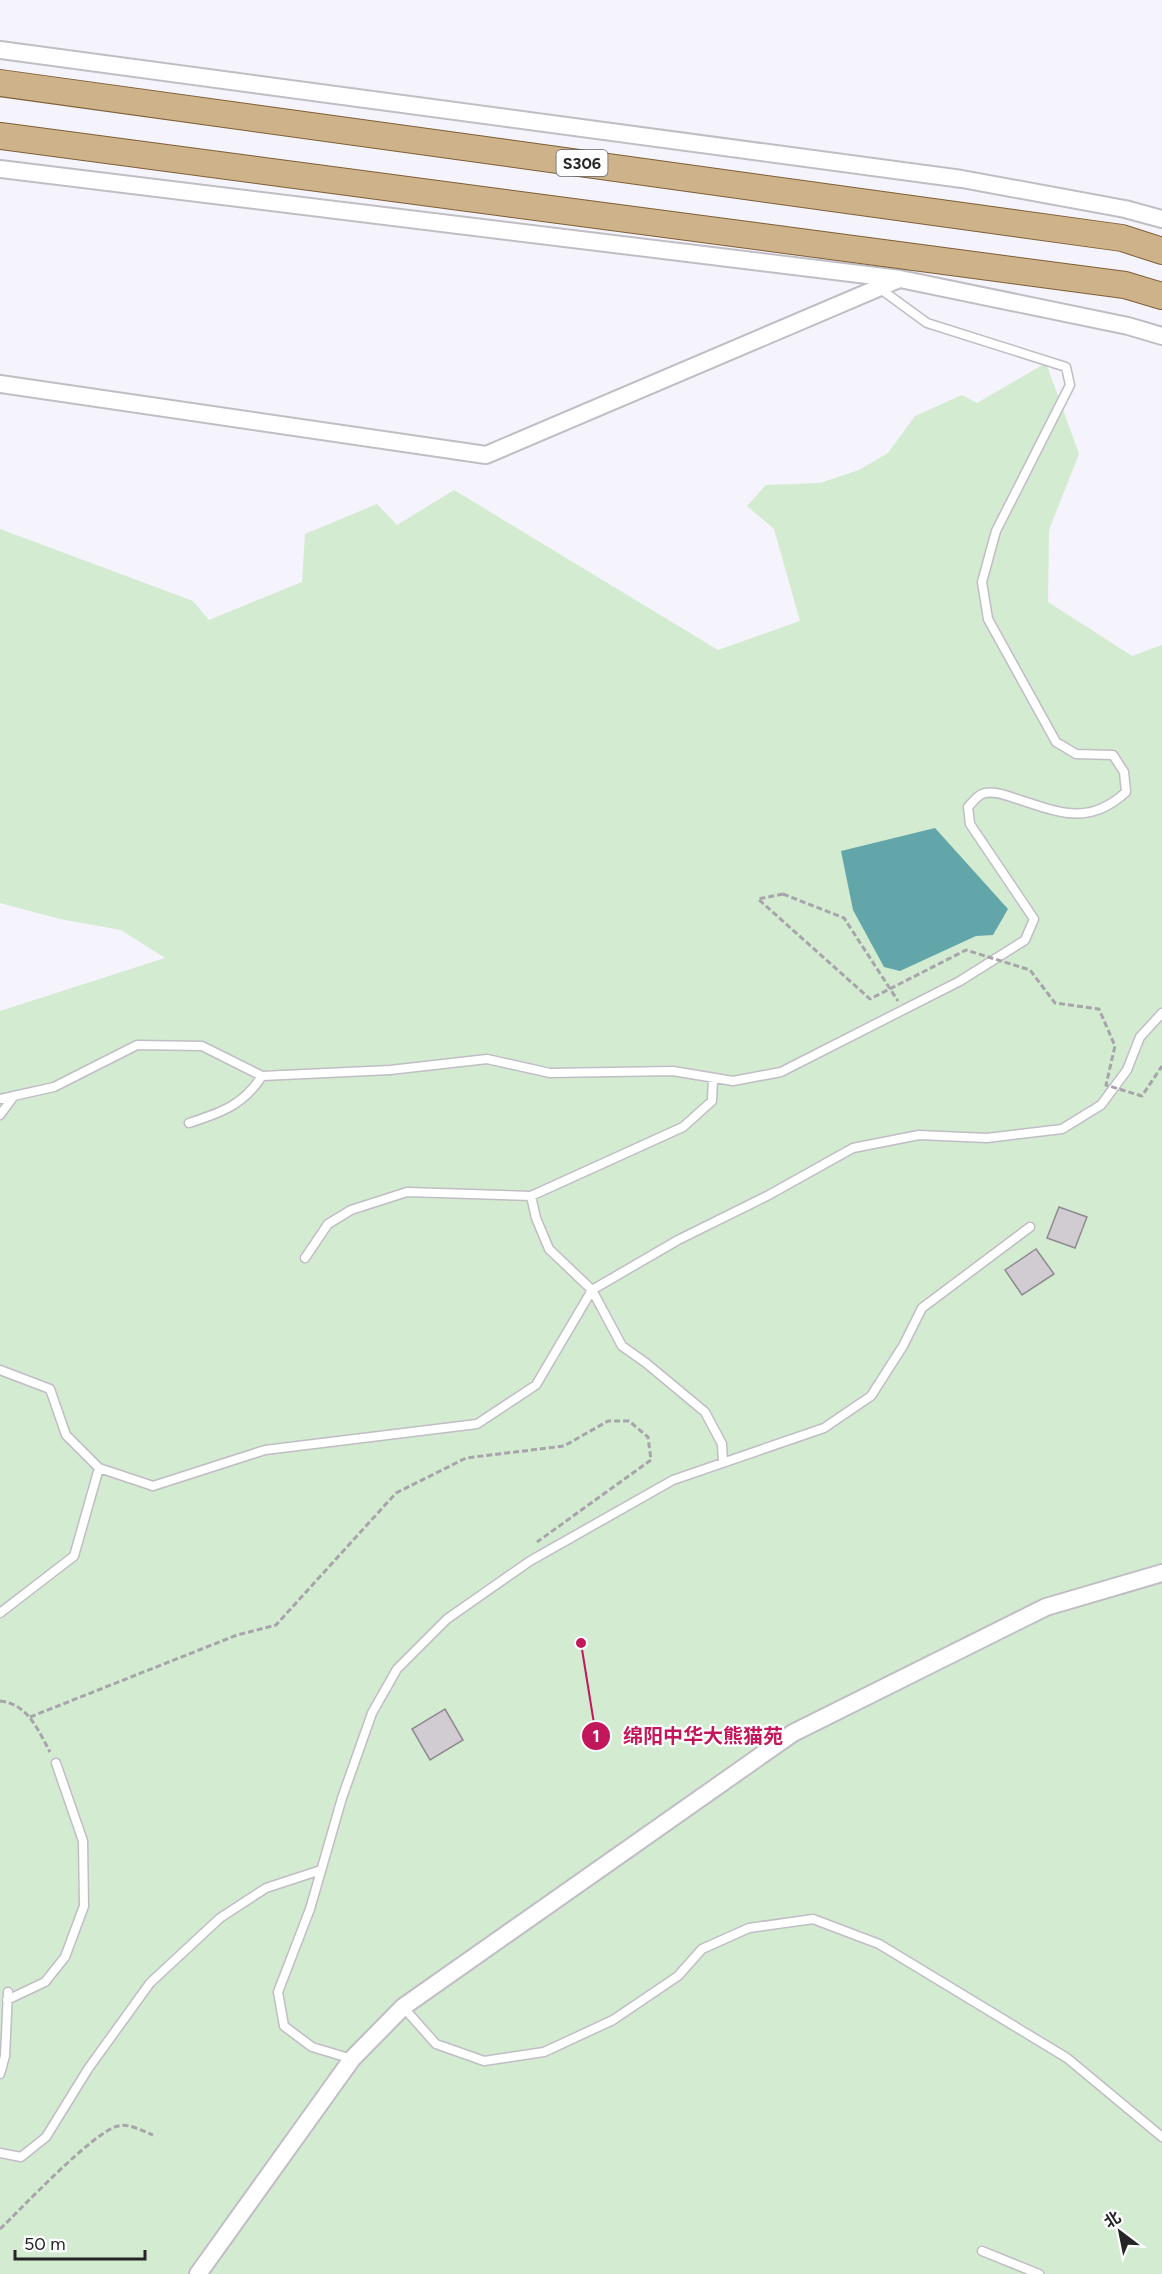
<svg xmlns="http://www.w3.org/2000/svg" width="1162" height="2274" font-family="Figtree,'Noto Sans SC',sans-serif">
	<rect width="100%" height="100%" fill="#f5f3fb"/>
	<path fill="#d3ebd0" d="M1046,363L1079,454L1049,530L1048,602L1132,656L1162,645V2274H0V1011L165,958L121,930L60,919L0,903V529L193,601L209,620L302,582L305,534L377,504L397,525L454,490L718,650L800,621L774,529L747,506L766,485L820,483L859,470L888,453L915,416L962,395L977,403Z"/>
	<path fill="#63a6aa" d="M935,828L1008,909L993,935L976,936L900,971L884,967L853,910L841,851Z"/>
	<path fill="#d1cbd2" stroke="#908b91" stroke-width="1.5" d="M1059,1207L1087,1217L1075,1248L1047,1238Z
		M1036,1249L1054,1274L1022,1295L1005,1270Z
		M445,1709L463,1740L430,1760L412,1729Z"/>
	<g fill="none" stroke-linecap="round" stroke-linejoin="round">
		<g stroke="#c0bdc5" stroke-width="11">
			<path id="service" d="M0,1099L54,1087L137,1045L202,1046L262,1076L390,1070L487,1059L550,1073L673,1071L733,1081L781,1072L960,981L1025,940L1034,919L970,824L968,807C972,803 977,796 982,794C992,790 1005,795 1014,798C1058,812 1088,827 1126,792L1124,772L1113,755L1076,754L1056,742L988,619L982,582L996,531L1070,385L1066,367L927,323L879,288
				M0,1115L14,1096
				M189,1123C220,1113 244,1105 262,1076
				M531,1196L536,1218L549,1249L592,1290L622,1346L646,1363L705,1412L722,1444L723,1462
				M305,1258L328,1224L351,1210L407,1192L531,1196L683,1127L712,1101L713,1078
				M0,1370L50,1389L66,1435L99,1468L153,1486L265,1450L477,1424L536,1385L592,1290L678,1240L767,1196L853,1148L919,1135L987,1138L1062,1129L1101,1105L1127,1070L1140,1037L1162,1013
				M0,1613L74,1556L99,1468
				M7,2000L45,1982L65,1957L84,1906L83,1841L56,1763
				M403,2007L436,2044L484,2061L544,2052L613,2020L678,1976L702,1949L749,1928L813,1919L879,1944L1067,2058L1162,2137
				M352,2059L312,2047L284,2026L278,1992L310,1909L342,1798L372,1713L397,1669L447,1619L530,1561L673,1480L824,1428L871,1396L903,1346L922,1308L1030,1227
				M0,2074L5,2056L8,1992
				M0,2153L21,2157L46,2137L88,2069L150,1983L220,1918L266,1888L321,1870
				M982,2251L1039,2274"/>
		</g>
		<g stroke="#c0bdc5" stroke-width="20">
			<path id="minor" d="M0,50L962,179L1125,209L1162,219
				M0,169L900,279L1128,326L1162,336
				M0,384L486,455L897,280
				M198,2274L352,2059L403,2007L793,1733L1046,1607L1162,1573"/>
		</g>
		<g stroke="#7d5e35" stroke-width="28">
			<path id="primary" d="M0,83L1122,238L1162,251
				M0,136L1125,285L1162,296"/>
		</g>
		<path stroke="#a7a5ab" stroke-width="3" stroke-dasharray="6 3" stroke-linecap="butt" d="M783,894L844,918L898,1001
			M0,1701C28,1704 38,1730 50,1752
			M30,1717L237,1635L276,1625L396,1493L466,1458L564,1446L608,1421H629L648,1437L651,1460L537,1542
			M0,2229C21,2209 94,2131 118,2126C129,2123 142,2131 153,2135"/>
		<use href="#service" stroke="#fff" stroke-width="8"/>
		<use href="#minor" stroke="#fff" stroke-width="16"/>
		<use href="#primary" stroke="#ceb28a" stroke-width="26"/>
		<path stroke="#a7a5ab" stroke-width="3" stroke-dasharray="6 3" stroke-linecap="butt" d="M783,894L758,899L870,999L966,950L1030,970L1055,1003L1099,1009L1115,1046L1106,1085L1142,1096L1162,1066"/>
	</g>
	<g text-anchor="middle" stroke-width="4.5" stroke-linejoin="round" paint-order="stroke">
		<rect fill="#fff" stroke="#666668" stroke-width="1.5" x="556.5" y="150" width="51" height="26" rx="4.5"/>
		<g font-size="16" font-weight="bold" fill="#252427">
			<text x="582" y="169">S306</text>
		</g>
	</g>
	<path fill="none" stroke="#c2185b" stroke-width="2" d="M581 1643L596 1736"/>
	<g fill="#c2185b" stroke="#fff" stroke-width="2">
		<circle cx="581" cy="1643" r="6"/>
		<circle cx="596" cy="1736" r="15"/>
	</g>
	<g font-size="18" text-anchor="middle" font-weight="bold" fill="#fff">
		<text x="596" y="1742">1</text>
	</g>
	<g font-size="20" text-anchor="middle" font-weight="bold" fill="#c2185b" stroke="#fff" stroke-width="4.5" stroke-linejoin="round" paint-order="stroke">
		<text x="703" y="1743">绵阳中华大熊猫苑</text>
	</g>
	<g transform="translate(1120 2232) rotate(328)" stroke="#ffffff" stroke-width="4.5" paint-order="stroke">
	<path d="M0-4.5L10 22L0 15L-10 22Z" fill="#252427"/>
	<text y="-9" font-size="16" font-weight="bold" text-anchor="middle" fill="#252427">北</text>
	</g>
	<path d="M15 2250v9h130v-9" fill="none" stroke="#252427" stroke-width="3"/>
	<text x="24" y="2250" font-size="18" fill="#252427" stroke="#ffffff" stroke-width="4.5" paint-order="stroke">50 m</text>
</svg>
